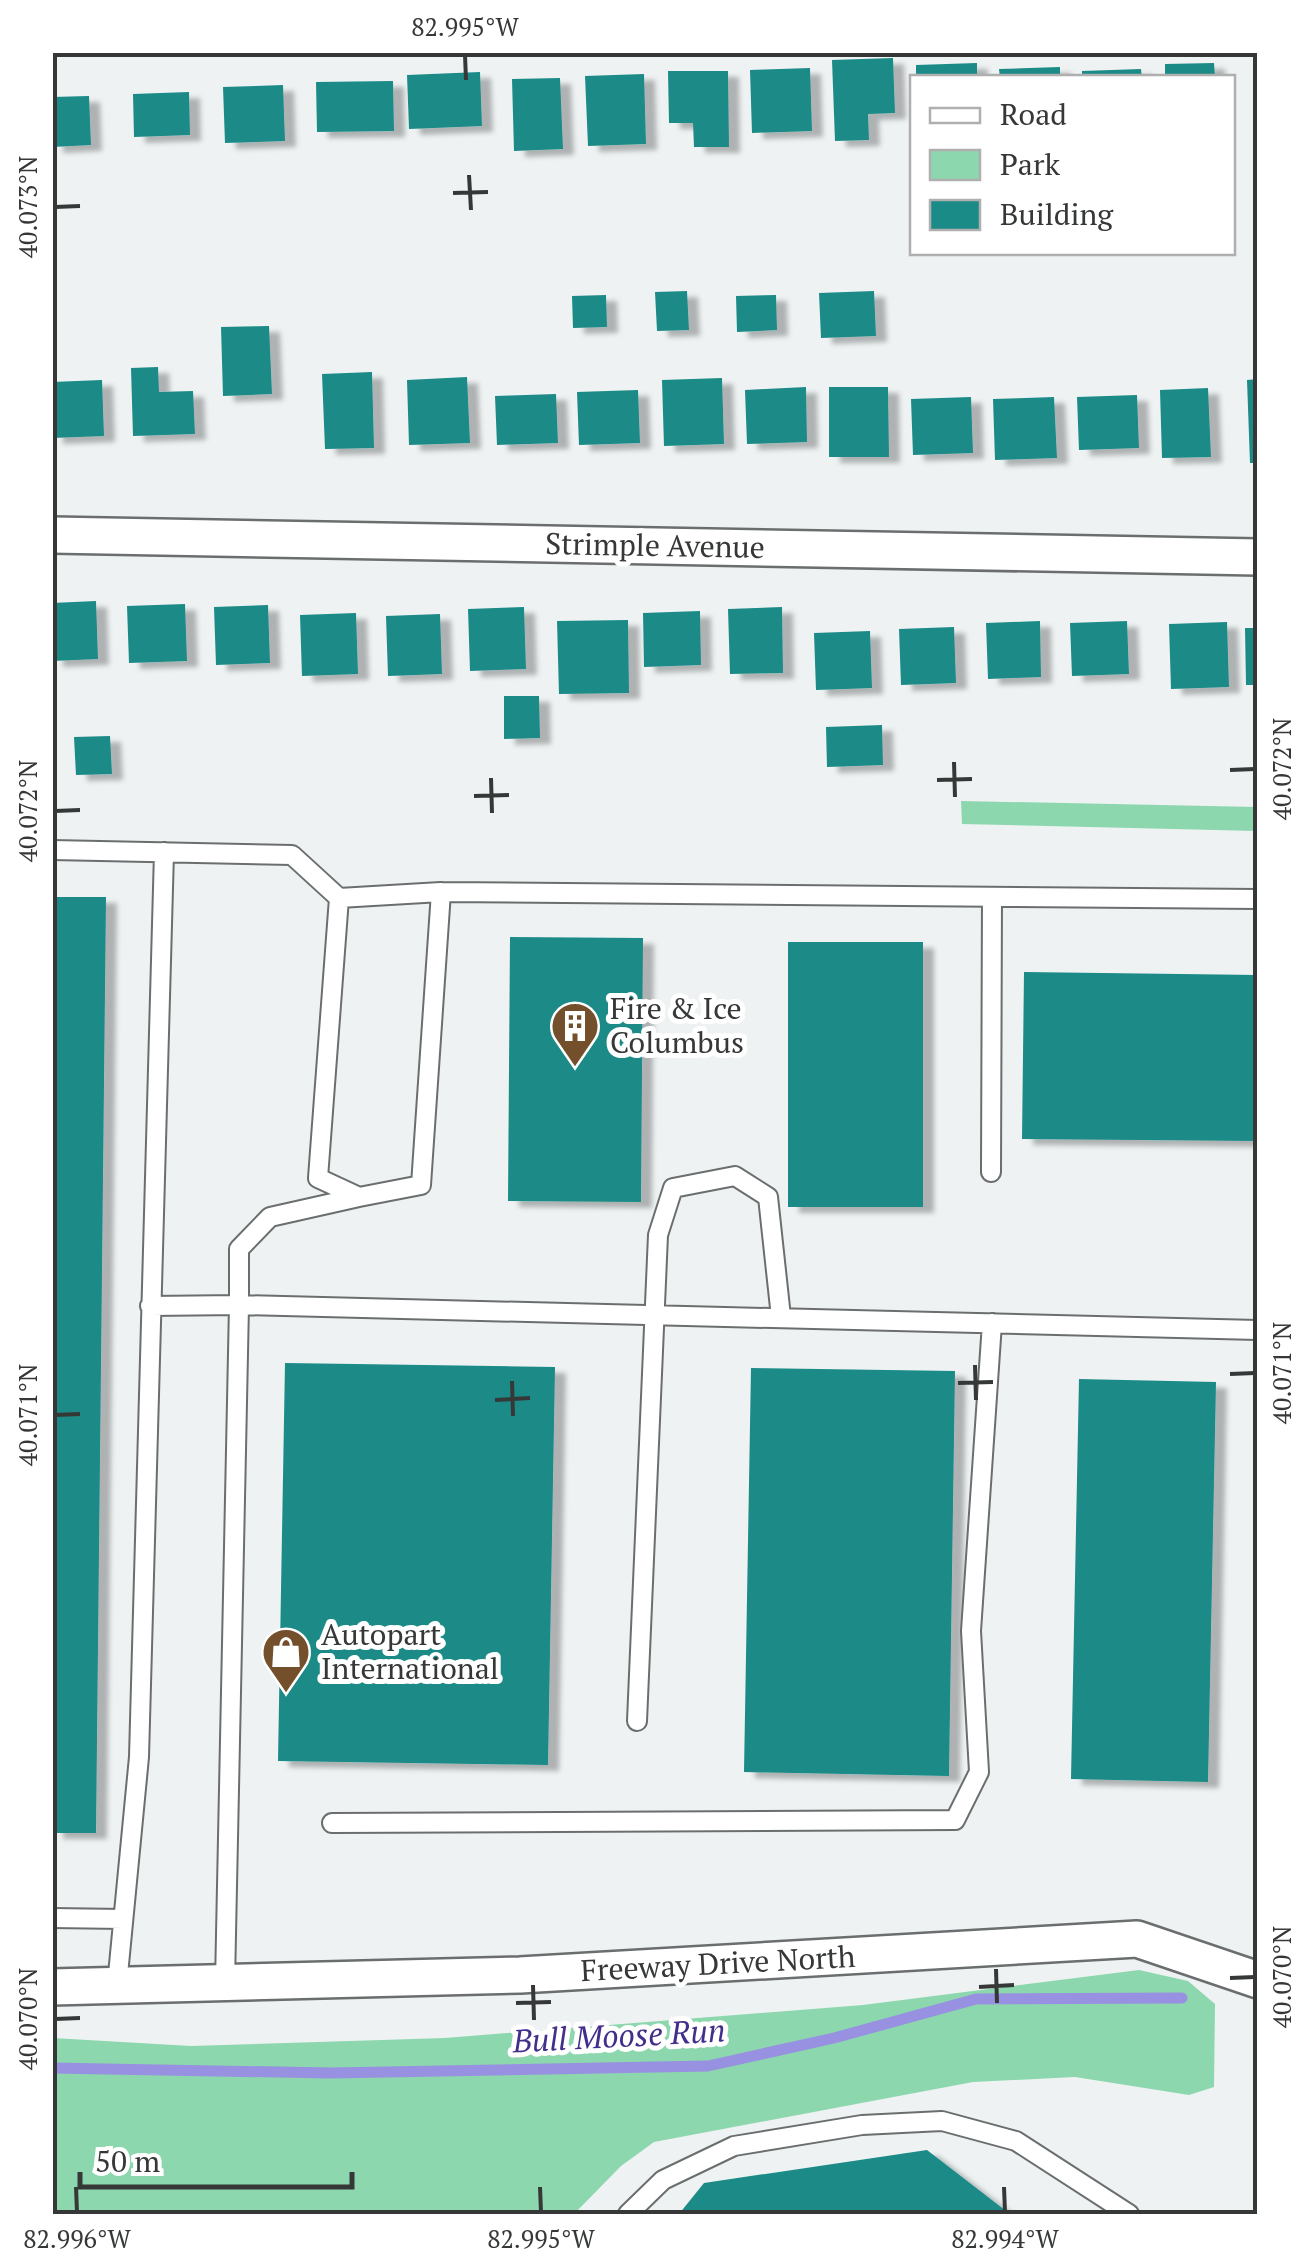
<svg xmlns="http://www.w3.org/2000/svg" width="1310" height="2267" font-family="'PT Serif',serif">
	<defs>
		<filter id="shadow"><feDropShadow dx="11" dy="6" stdDeviation="2.5" flood-color="#0004"/></filter>
	</defs>
	<rect width="100%" height="100%" fill="#eef2f3"/>
	<path fill="#8cd7ae" d="M961,801L1257,807V831L962,824Z
		M1139,1970L1188,1981L1215,2004L1214,2087L1189,2095L1075,2077L973,2082L654,2142L621,2166L574,2214H53V2038L191,2046L445,2038L863,2005Z"/>
	<g fill="none" stroke-linecap="round" stroke-linejoin="round">
		<path stroke="#9891e1" stroke-width="11" d="M52,2068L331,2073L708,2066L834,2038L976,1999L1182,1998"/>
	</g>
	<path fill="#1b8b87" filter="url(#shadow)" d="M893,58L895,113L868,114L869,140L835,141L832,60Z
		M977,63V78H916V65Z
		M1214,63L1215,78H1165V64Z
		M1060,67V78H1000L999,69Z
		M810,68L812,131L752,133L750,70Z
		M1141,69L1142,78H1082V71Z
		M668,71H728L729,147H694L693,123H669Z
		M480,72L482,126L409,129L407,75Z
		M644,74L646,144L588,146L585,76Z
		M560,78L563,149L514,151L512,79Z
		M393,81L394,131L317,132L316,82Z
		M283,85L285,141L225,143L223,87Z
		M189,92L190,135L134,137L133,94Z
		M89,96L91,145L52,147V97Z
		M687,291L689,330L657,331L655,292Z
		M874,291L876,336L821,338L819,293Z
		M606,295L607,327L573,328L572,296Z
		M776,295L777,330L737,332L736,296Z
		M269,326L272,394L223,396L221,327Z
		M158,367L159,392L193,391L195,434L133,436L131,368Z
		M372,372L374,448L325,449L322,374Z
		M467,377L470,443L409,445L407,380Z
		M722,378L724,444L664,446L662,380Z
		M1258,379V463H1250L1247,380Z
		M102,380L104,436L52,438V382Z
		M806,387L807,442L747,444L745,390Z
		M829,387H888L889,457H829Z
		M1208,388L1211,457L1162,458L1160,390Z
		M638,390L640,443L579,445L577,392Z
		M556,394L558,443L497,445L495,396Z
		M1137,395L1139,448L1079,450L1077,397Z
		M971,397L973,453L913,455L911,399Z
		M1054,397L1057,458L995,460L993,399Z
		M96,601L98,659L52,661V603Z
		M185,604L187,661L129,663L127,606Z
		M268,605L270,663L216,665L214,607Z
		M524,607L526,669L470,671L468,609Z
		M782,607L783,673L730,674L728,609Z
		M700,611L701,665L644,667L643,613Z
		M356,613L358,674L302,676L300,615Z
		M440,614L442,674L388,676L386,616Z
		M628,620L629,693L559,694L557,621Z
		M1040,621L1041,677L988,679L986,623Z
		M1127,621L1129,674L1072,676L1070,623Z
		M1227,622L1229,687L1171,689L1169,624Z
		M954,627L956,683L901,685L899,629Z
		M1245,628H1258V685H1246Z
		M870,631L872,688L816,690L814,633Z
		M504,696H539L540,738L504,739Z
		M882,725L883,765L827,767L826,727Z
		M110,736L112,774L76,775L74,737Z
		M52,897H106L96,1833H52Z
		M510,937L643,938L641,1202L508,1201Z
		M788,942H923V1207H788Z
		M1024,972L1258,975V1141L1022,1139Z
		M285,1363L555,1367L548,1765L278,1761Z
		M751,1368L955,1371L949,1776L744,1772Z
		M1079,1379L1216,1382L1208,1782L1071,1779Z
		M927,2150L1010,2214H679L704,2183Z"/>
	<g fill="none" stroke-linecap="round" stroke-linejoin="round">
		<g stroke="#6b6e6f" stroke-width="22">
			<path id="service" d="M52,850L292,855L339,898
				M441,892L1258,899
				M991,1172L992,897
				M359,1197L421,1185L441,892L339,898L318,1178L359,1197L270,1217L239,1249V1305L1258,1330
				M150,1306L239,1305L225,1983
				M637,1721L658,1235L673,1188L735,1176L768,1197L781,1317
				M332,1823L955,1820L979,1772L971,1631L992,1323
				M52,1918L123,1919
				M117,1985L139,1757L164,852
				M628,2214L663,2180L734,2146L862,2125L942,2121L1016,2141L1129,2214"/>
		</g>
		<g stroke="#6b6e6f" stroke-width="40">
			<path id="minor" d="M52,535L1258,557
				M52,1987L520,1975L1137,1939L1258,1980"/>
		</g>
		<use href="#service" stroke="#fff" stroke-width="18"/>
		<use href="#minor" stroke="#fff" stroke-width="35"/>
	</g>
	<path fill="none" stroke="#363838" stroke-width="4" d="M465,55L466,80M469,175L471,210M453,193L488,192M55,207L80,206M954,762L955,797M1230,770L1255,769M491,778L492,813M937,780L972,779M474,796L509,795M55,811L80,810M975,1365L976,1400M1230,1374L1255,1373M512,1381L513,1416M958,1383L993,1382M495,1400L530,1398M55,1415L80,1414M996,1969L997,2003M1230,1978L1255,1977M533,1985L534,2020M979,1987L1014,1985M516,2003L551,2002M55,2019L80,2018M76,2187L77,2212M540,2187L541,2212M1004,2187L1005,2212"/>
	<defs>
		<g id="building-pin" transform="scale(2.5)"><path d="M0 17L-7.5 6A9.5 9.5 0 1 1 7.5 6Z" fill="#744f2b" stroke="#fff"/><path d="M-4-6H4V6H1V3H-1V6H-4ZM-2.5-4.3h1.7v1.8h-1.7ZM.8-4.3h1.7v1.8H.8ZM-2.5-1h1.7V.8h-1.7ZM.8-1h1.7V.8H.8Z" fill="#fff"/></g>
		<g id="shop-pin" transform="scale(2.5)"><path d="M0 17L-7.5 6A9.5 9.5 0 1 1 7.5 6Z" fill="#744f2b" stroke="#fff"/><path d="M-5-2.5h2.3a2.7 3.5 0 0 1 5.4 0H5L5.5 6h-11ZM-1.5-2.5h3a1.5 2.3 0 0 0-3 0Z" fill="#fff"/></g>
	</defs>
	<g fill-rule="evenodd">
		<use href="#building-pin" x="575" y="1026"/>
		<use href="#shop-pin" x="286" y="1652"/>
	</g>
	<g text-anchor="middle" stroke-width="10" stroke-linejoin="round" paint-order="stroke">
		<g font-size="30" fill="#363838" stroke="#fff">
			<text transform="translate(655 546) rotate(1)" y="10">Strimple Avenue</text>
			<text transform="translate(718 1964) rotate(-3)" y="10">Freeway Drive North</text>
		</g>
		<g font-size="30" fill="#363838" stroke="#fff" text-anchor="start">
			<text x="610" y="1019">Fire &amp; Ice<tspan x="610" dy="34">Columbus</tspan></text>
			<text x="321" y="1645">Autopart<tspan x="321" dy="34">International</tspan></text>
		</g>
		<g font-size="32" font-style="italic" fill="#432f8b" stroke="#fff">
			<text transform="translate(619 2036) rotate(-3)" y="11">Bull Moose Run</text>
		</g>
	</g>
	<rect width="1310" height="2267" fill="none" stroke="#ffffff" stroke-width="110"/>
	<rect x="910" y="75" width="325" height="180" fill="#ffffff" stroke="#afafaf" stroke-width="2.5"/>
	<rect x="930" y="108" width="50" height="15" fill="#ffffff" stroke="#afafaf" stroke-width="2.5"/>
	<text x="1000" y="125" font-size="30" fill="#363838">Road</text>
	<rect x="930" y="150" width="50" height="30" fill="#8cd7ae" stroke="#afafaf" stroke-width="2.5"/>
	<text x="1000" y="175" font-size="30" fill="#363838">Park</text>
	<rect x="930" y="200" width="50" height="30" fill="#1b8b87" stroke="#afafaf" stroke-width="2.5"/>
	<text x="1000" y="225" font-size="30" fill="#363838">Building</text>
	<path d="M80 2172v15h272v-15" fill="none" stroke="#363838" stroke-width="5"/>
	<text x="95" y="2172" font-size="30" fill="#363838" stroke="#ffffff" stroke-width="8" paint-order="stroke">50 m</text>
	<rect x="55" y="55" width="1200" height="2157" fill="none" stroke="#363838" stroke-width="4"/>
	<g font-size="25" text-anchor="middle" fill="#363838">
		<text x="465" y="36">82.995°W</text>
		<text transform="translate(28 207) rotate(-90)" y="9">40.073°N</text>
		<text transform="translate(1282 769) rotate(-90)" y="9">40.072°N</text>
		<text transform="translate(28 811) rotate(-90)" y="9">40.072°N</text>
		<text transform="translate(1282 1373) rotate(-90)" y="9">40.071°N</text>
		<text transform="translate(28 1415) rotate(-90)" y="9">40.071°N</text>
		<text transform="translate(1282 1977) rotate(-90)" y="9">40.070°N</text>
		<text transform="translate(28 2019) rotate(-90)" y="9">40.070°N</text>
		<text x="77" y="2248">82.996°W</text>
		<text x="541" y="2248">82.995°W</text>
		<text x="1005" y="2248">82.994°W</text>
	</g>
</svg>
